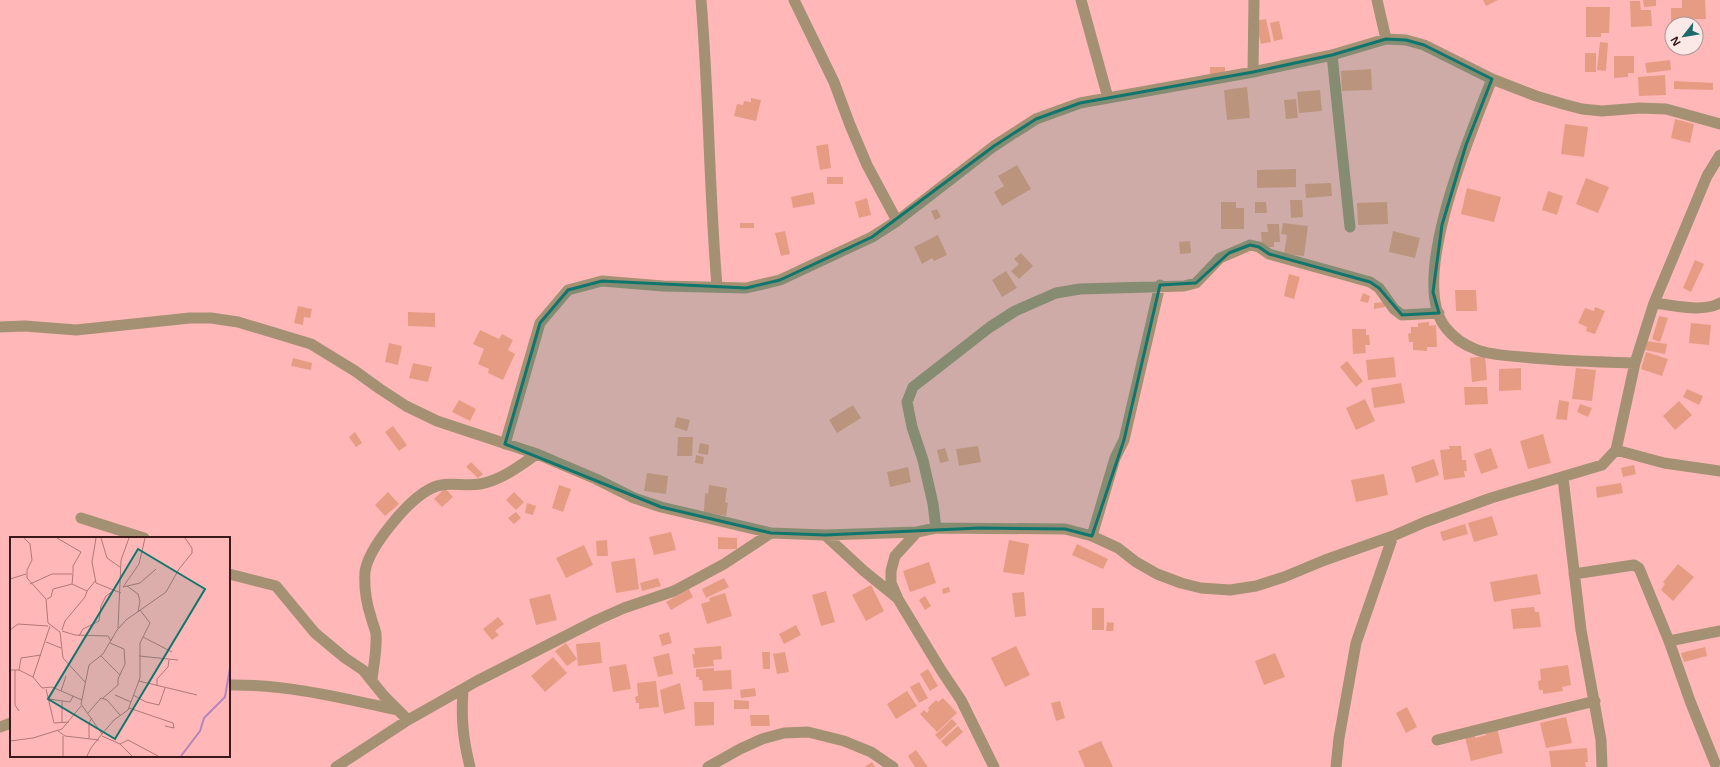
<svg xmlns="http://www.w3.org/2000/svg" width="1720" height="767" font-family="'Noto Sans',sans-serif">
	<rect width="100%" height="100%" fill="#ffb8b7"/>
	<path fill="#e69c83" d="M1483,0H1498L1486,6Z
		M1643,0H1656V6L1644,7Z
		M1682,0H1705L1706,19H1692V24H1671V8H1682Z
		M1630,1H1640L1641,10H1651L1652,26L1631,27Z
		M1586,7H1610L1609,33H1601V37H1586Z
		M1266,19L1271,42L1261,44L1255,21Z
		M1279,21L1283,39L1274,41L1270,23Z
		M1600,42L1608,43L1606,71L1597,70Z
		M1585,53H1596V72H1585Z
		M1614,56H1634V73H1628V77L1614,78Z
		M1670,60L1671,70L1647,73L1645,63Z
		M1210,67H1225V74H1210Z
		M1371,69L1372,90L1342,91L1341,71Z
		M1665,75L1666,95L1639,96L1638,77Z
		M1674,81L1713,83V90L1674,89Z
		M1247,87L1250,118L1227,120L1224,90Z
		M1320,90L1322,111L1299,113L1297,92Z
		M751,98L761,100L756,121L734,116L737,104L743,105L744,101L751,102Z
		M1296,99L1298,118L1286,119L1284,100Z
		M1675,119L1694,124L1690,143L1671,138Z
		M1565,124L1588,127L1584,157L1561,154Z
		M828,144L831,168L820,170L816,146Z
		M1017,165L1031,189L1002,206L994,192L1004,186L998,176Z
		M1296,169V187L1257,188V170Z
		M827,177H843V184H827Z
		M1586,178L1609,187L1598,213L1576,204Z
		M1331,183L1332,196L1306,198L1305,184Z
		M1467,188L1501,197L1494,222L1461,214Z
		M1548,191L1563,196L1557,215L1542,210Z
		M813,192L815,204L793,208L791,197Z
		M867,198L871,215L859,218L855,202Z
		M1290,200H1302L1303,217L1291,218Z
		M1221,202H1236V208H1244V229H1221Z
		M1255,202H1266L1267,213H1255Z
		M1387,202L1388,224L1358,225L1357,203Z
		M937,209L941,217L935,220L931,211Z
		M740,223H754V228H740Z
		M1283,223L1308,226L1304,256L1284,254L1287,235L1281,234Z
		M1267,224H1279L1280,242H1274V247H1262L1261,232H1268Z
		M785,231L790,254L781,256L775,233Z
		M1393,231L1420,238L1415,258L1389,252Z
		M938,235L947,255L934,261L932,258L922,264L914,247Z
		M1190,241L1191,253L1180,254L1179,242Z
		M1021,253L1033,266L1019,279L1011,271L1019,264L1014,259Z
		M1695,260L1704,264L1691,292L1683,288Z
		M1006,271L1017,288L1002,297L992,280Z
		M1289,274L1300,277L1294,299L1284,296Z
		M1455,290H1476L1477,311H1456Z
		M1363,293L1370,296L1368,303L1360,301Z
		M1385,302V307L1374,309V303Z
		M298,306L312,309L310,318L304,317L303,325L294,323Z
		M1595,307L1605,311L1595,334L1586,331L1587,327L1578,323L1585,308L1594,311Z
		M408,312L435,313V327L408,326Z
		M1659,316L1668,318L1660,342L1652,339Z
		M1429,322V326L1436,325L1437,347H1427V351L1413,350V342H1409L1408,334L1411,333V327H1418V323Z
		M1691,323L1711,325L1709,345L1689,343Z
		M1352,329H1366V335H1369L1370,345H1365L1366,353L1353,354Z
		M480,330L499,339L502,334L513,340L508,350L515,354L503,380L488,373L489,369L478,364L484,349L473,344Z
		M1647,341L1667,344L1665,354L1645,350Z
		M389,343L402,346L398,365L385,362Z
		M1646,352L1668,359L1662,376L1641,369Z
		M1485,356L1487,380L1472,382L1470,358Z
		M1394,357L1396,377L1368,380L1366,360Z
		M293,358L312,363L311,370L291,366Z
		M1347,361L1363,381L1356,387L1340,367Z
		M413,363L432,367L428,382L409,378Z
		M1521,368V390L1499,391V369Z
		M1576,368L1596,370L1592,401L1572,399Z
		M1401,383L1405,403L1374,408L1371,388Z
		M1464,387H1487L1488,404L1465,405Z
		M1687,389L1703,396L1699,405L1683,397Z
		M1365,399L1375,421L1356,430L1346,408Z
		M459,400L476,409L470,421L452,412Z
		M1559,400L1569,402L1567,420L1556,419Z
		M1679,401L1692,415L1675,430L1663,416Z
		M1580,404L1592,408L1588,417L1577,412Z
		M853,405L861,418L837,433L829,420Z
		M677,417L690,420L687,431L674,427Z
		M393,426L407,445L399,451L385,432Z
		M355,432L362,443L356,447L349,437Z
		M1543,434L1551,463L1528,469L1520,441Z
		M678,437H693L692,456H677Z
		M700,443L709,445L708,455L698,453Z
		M978,446L981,462L959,466L956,449Z
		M1449,446H1461L1462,460H1466L1467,471H1464L1465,477L1444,480L1440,450L1450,449Z
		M945,448L949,461L940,463L937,450Z
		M1491,448L1498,468L1481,474L1474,454Z
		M696,455L704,457L703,464L695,463Z
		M1434,459L1439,475L1416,483L1411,467Z
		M471,462L483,474L478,478L466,467Z
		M1634,465L1636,474L1623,477L1621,468Z
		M908,467L911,482L890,487L887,472Z
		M647,473L668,476L666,494L644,491Z
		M1384,474L1388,495L1356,502L1351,480Z
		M1621,483L1623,493L1597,498L1596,487Z
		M559,485L571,489L563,512L552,508Z
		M709,485L727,488L725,502L728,503L726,516L704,512L705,493L708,494Z
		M445,488L453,497L442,507L434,499Z
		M388,492L399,504L385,516L375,505Z
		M514,492L524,502L516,510L506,500Z
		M527,503L536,506L533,515L525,513Z
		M516,512L521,518L514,524L508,518Z
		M1492,516L1498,535L1474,542L1468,523Z
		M1465,524L1468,534L1443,541L1440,532Z
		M671,532L676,550L654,555L649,537Z
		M718,537L737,538V549H718Z
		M607,540L608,556H597L596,541Z
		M1009,540L1029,544L1024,575L1003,572Z
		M1077,544L1108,559L1103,569L1072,555Z
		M584,545L593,565L566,578L556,558Z
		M635,558L639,589L616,593L611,562Z
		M929,562L936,583L910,592L903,571Z
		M1678,564L1694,577L1673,601L1661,590L1665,584L1663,582Z
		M1537,574L1541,594L1494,602L1490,582Z
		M658,578L661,586L642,591L640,583Z
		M724,578L729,587L706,598L702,589Z
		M871,585L884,611L866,621L852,595Z
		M949,587L950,592L943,594L942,589Z
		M689,589L693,597L671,610L666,602Z
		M826,591L835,622L821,626L812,595Z
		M1024,592L1026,616L1015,617L1012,593Z
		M725,593L732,616L707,624L701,604L710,601L709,598Z
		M550,594L557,620L536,625L529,599Z
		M925,596L931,606L925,610L919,600Z
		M1534,607L1535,612H1539L1541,627L1513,629L1511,609Z
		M1092,608H1104V630H1092Z
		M498,617L504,624L495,631L499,635L492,640L483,629Z
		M1107,622L1114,623L1113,631H1106Z
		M796,625L801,635L784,644L779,634Z
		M669,632L672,643L662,646L659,635Z
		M600,642L602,663L578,666L576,644Z
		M566,643L577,659L567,666L555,651Z
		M721,646L722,659L713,660L714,666L694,668L692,654H695L694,648Z
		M1016,646L1030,675L1005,687L991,658Z
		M1705,647L1707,656L1684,662L1681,653Z
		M762,652H770V669H763Z
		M785,652L789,672L777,674L773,654Z
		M669,653L673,674L658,677L653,657Z
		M1275,653L1285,677L1264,685L1255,661Z
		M553,657L567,673L545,692L531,676Z
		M626,664L631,689L613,692L609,667Z
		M1568,665L1571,685L1562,687L1563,691L1543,694V690H1539L1538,681L1541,680L1540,669Z
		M714,668V671L731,670L732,689L703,691L702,680H699V677H696V669Z
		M928,669L938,686L930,691L920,674Z
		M656,681L659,707L639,709V703H636L635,697L638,696L637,683Z
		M919,682L928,698L919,703L910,687Z
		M680,683L685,709L664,714L660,690Z
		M755,688L756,696L741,698L740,690Z
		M907,691L917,706L896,719L887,704Z
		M943,698L957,713L937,732L920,714L924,710L927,713L929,710L928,708L936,700L938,702Z
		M734,700L749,701V709H734Z
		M1060,701L1065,718L1056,721L1051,703Z
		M694,702H714V725L695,726Z
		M1407,707L1417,727L1406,733L1396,713Z
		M750,715H769L770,726H751Z
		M1566,717L1572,743L1546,748L1540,723Z
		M952,719L957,724L940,740L935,735Z
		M958,726L963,732L946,747L941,741Z
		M1497,728L1503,753L1471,761L1465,737L1475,734V738L1486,735L1485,731Z
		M1101,741L1113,767H1085L1078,751Z
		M1587,748L1588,762H1585L1586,767H1551L1549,751Z
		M916,750L928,767H915L908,756Z
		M872,762L875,767H864Z"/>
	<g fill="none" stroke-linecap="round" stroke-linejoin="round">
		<path stroke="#a49174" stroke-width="11" d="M701,0C709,95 709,191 717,286
			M794,0L834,82L850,125L867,165L897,221
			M1081,0L1108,98
			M1377,0L1386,39
			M1332,55L1350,227
			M1253,72L1254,0
			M1492,79C1472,130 1407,282 1446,328C1453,337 1465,345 1475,349C1488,355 1509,356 1523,357C1561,361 1598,362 1635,363
			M1654,303C1674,305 1701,313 1720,303
			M0,327L25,326L76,330L190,318H211L238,322L311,344L355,371L380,389L406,406L437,421L537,454L596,479L634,498L661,507L771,533L825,535L917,532L936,528L1065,529L1092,536L1118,548L1136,562L1157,574L1181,583L1201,588L1230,590L1256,586L1284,577L1325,560L1393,536L1425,522L1491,498L1602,465L1616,450L1635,363L1654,303L1707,176L1720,155
			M505,444L540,323L568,290L602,281L663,286L746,288L780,280L872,237L897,221L994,146L1036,119L1080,103L1253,72L1332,55L1386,39L1406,40L1424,45L1492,79L1536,96L1563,104L1582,109L1602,111L1640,108L1666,109L1720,124
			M1616,450L1664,463L1720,471
			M1563,478L1581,630L1601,740L1602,767
			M81,518L144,538
			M936,528L933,504L923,460L912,427L907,402L913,387L990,327L1015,311L1056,293L1080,289L1184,286L1196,283L1220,258L1250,245L1259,247L1269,254L1370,282L1379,288L1394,309L1402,315L1439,313
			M917,532L895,556L891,571V583L898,599L941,670L961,700L994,767
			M825,535L864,571L896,597
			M1092,536L1115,458L1124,440L1160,285
			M229,574L276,586L315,633L345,658L363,670L384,696L408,720
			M1574,574L1634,565L1639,568L1669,641L1690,701L1715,763
			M1669,641L1720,631
			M372,679C374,664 377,649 376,634C375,628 372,622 371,617C366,602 364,587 365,572C368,548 408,500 430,489C445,480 463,487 480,484C502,480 519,466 537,454
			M229,685C286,684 342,698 397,710
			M463,690C461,719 463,739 470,767
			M0,727L11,723
			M1437,740L1595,701
			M336,767L408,720L477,681L597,620L624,608L674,591L724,564L771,533
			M708,767L740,749L762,739L784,733L808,732L844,741L871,752L893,767
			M1336,767L1339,738L1356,643L1393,536"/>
	</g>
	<path fill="#0f766e" fill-opacity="0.2" stroke="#0f766e" stroke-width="3" stroke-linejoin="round" d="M1386,39L1406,40L1424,45L1492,79L1466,145L1442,225L1433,292L1439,313L1402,315L1379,288L1370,282L1269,254L1259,247L1250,245L1229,253L1196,283L1160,285L1124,440L1092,536L1065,529L980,528L825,535L771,533L661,507L505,444L540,323L568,290L602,281L746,288L780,280L872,237L994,146L1036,119L1080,103L1253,72L1332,55Z"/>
	<g transform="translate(10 537)">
		<rect width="220" height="220" fill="#ffb8b7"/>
		<path fill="none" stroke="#b285bd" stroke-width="2" d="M171,219L190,194L194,181L215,160L220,131"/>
		<path fill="none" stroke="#b07878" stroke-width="1" d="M14,1L20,7L22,23L17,33V41L36,62L38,86L50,95L53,121L75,145M47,1L71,15L63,29V36M86,1L82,25L86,46L111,56M91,1L97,21L110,30M0,42L16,37M20,47L42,37H63L62,47L43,52L41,60L37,62M62,47L77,54L86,43M117,49L128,57L130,64L128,75M113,50L129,27L135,1M113,50L130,46L146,32M108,91L111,23L119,1M0,93L8,87L38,89M52,93L55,84L75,60L77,54M52,94L65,98L98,99L101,104M69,99L73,92L89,84L91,69L96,59L103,54M133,100L162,115M36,105L51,111M91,119L110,138M129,119L168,123M0,133H9L23,140L32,151L42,150L72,163M5,133V168L9,174M9,133L11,121L31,118M23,140L40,89M129,144L187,158M147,149V142L158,130L159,123M36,152L44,186L59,185M51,154L56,139M105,158L121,165M123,158L136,165L149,168L155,151M93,161L108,148V142L115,127L114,112L100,106M39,162L60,165L63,159M119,171L163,186L164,191L155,189M78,176L91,161L97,163L110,178M52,186V164M48,194L55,199L89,203M92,197L104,183L118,173L130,141V106L140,86L130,73M53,199V219M92,199L110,207L122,219M79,201V186L82,181M0,204L23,201L52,192L71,169M110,207L118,203L148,219M77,219L81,211L92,197L71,167L79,128L93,117L107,93L116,83L156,55L169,32L182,16V11L175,1"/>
		<path fill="#0f766e" fill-opacity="0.15" stroke="#0f766e" stroke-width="2" d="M128,12L195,52L105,202L38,162Z"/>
		<rect width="220" height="220" fill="none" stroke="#391919" stroke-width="2"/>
	</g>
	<g transform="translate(1684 36) rotate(239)"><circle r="19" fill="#fbe9e8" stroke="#ad9695"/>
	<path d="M0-3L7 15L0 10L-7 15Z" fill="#1c696c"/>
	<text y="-6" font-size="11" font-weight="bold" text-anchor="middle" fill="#391919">N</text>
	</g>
</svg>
